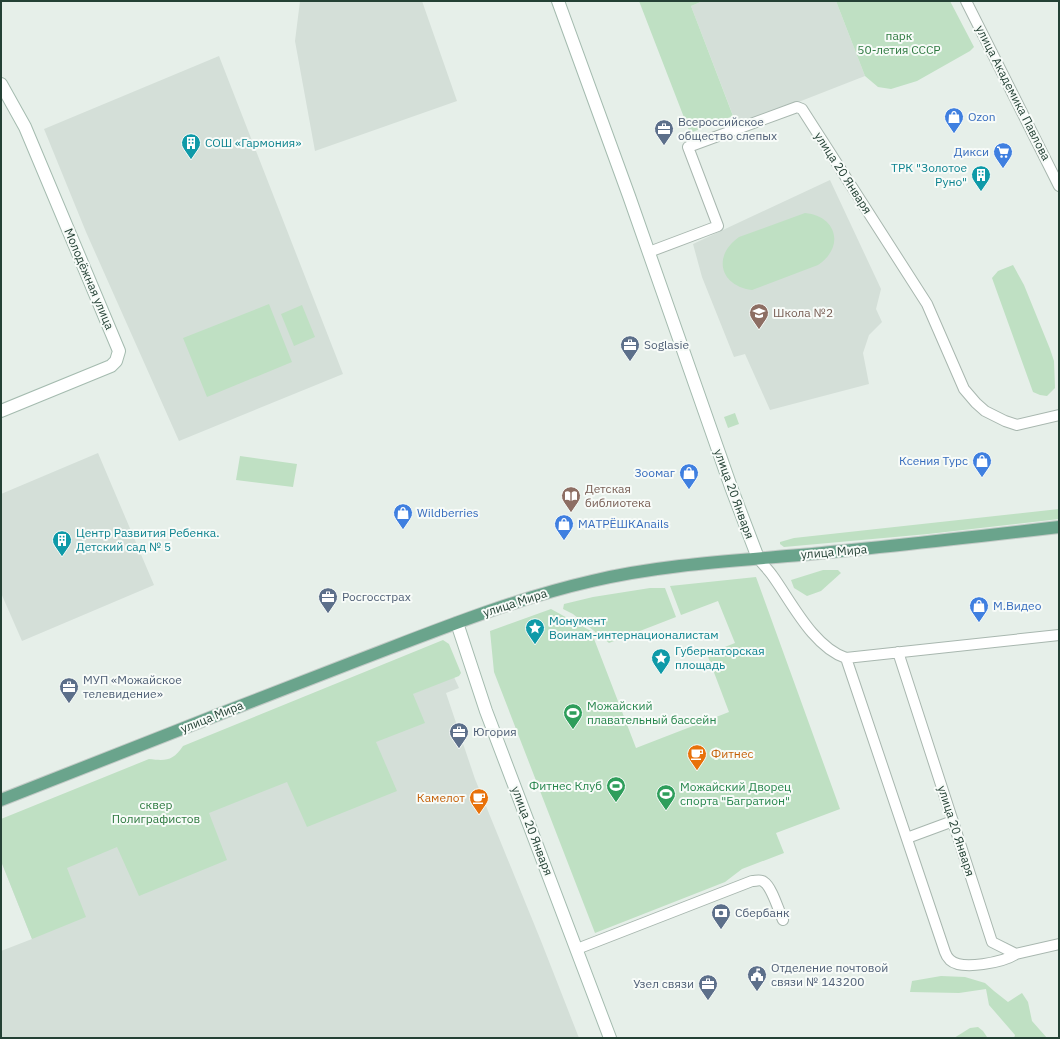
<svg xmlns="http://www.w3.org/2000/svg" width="1060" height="1039" font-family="'IBM Plex Sans',sans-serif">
	<rect width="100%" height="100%" fill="#e6efe9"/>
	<path fill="#d4dfd8" d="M300,1H422L457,101L315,151L295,41Z
		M703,1H836L865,76L737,126L691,6Z
		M219,56L343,374L179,441L86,232L44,129Z
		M830,180L881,289L876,309L882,322L869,335L863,353L869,384L770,410L745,354L734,357L702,277L693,244Z
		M98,453L154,585L22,641L1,593V494Z
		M454,677L459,688L446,693L475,779L541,941L579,1038H1V951L32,939L1,861Z"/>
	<path fill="#bfe0c3" d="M639,1H703L691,6L733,116L690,133Z
		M836,1H950L974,47L970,51L917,81L891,89L878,87L865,76Z
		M805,213C837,216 845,247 818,265L752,290C720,286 712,256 739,237Z
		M1013,265L1024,285L1050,349L1054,361L1055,388L1047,396L1040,395L1033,392L992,278L998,271Z
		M269,304L292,362L207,397L183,338Z
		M302,305L315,337L294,346L281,314Z
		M735,413L739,424L728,428L724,417Z
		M240,456L297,464L293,487L236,480Z
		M1059,509V519L928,534L784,547L780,544V542L794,538Z
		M823,570H838L841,573L821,591L807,596L794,588L791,580Z
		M756,577L840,809L776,833L784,853L742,869L725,882L595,933L494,672L490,631L551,609L591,631L636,748L729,712L707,654L735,643L718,601L681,615L670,586Z
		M650,588H665L676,617L609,643L573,614L563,609L564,604L593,597Z
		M443,640L449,644L461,673L459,676L413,694L425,723L376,742L397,791L307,827L287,782L209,813L227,860L139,896L117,847L67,868L86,917L32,939L1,861V819L149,759C166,761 173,761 183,746Z
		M941,976L965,977L985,983L994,991L1008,1002L1022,993L1028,1002L1032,1021L1047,1038H1014L1015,1035L989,1005L986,989L959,993L910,992L912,981Z
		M978,1027L983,1031L987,1037L986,1038H954L970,1028Z"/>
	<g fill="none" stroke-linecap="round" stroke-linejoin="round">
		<g stroke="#a8b7af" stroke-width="12">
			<path id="street" d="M966,1L1059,186
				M649,252L718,226L688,147L797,107L802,109L927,304L964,389L976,403L985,411L1005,421L1017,425L1059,415
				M758,558C762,564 768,569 772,575C791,601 813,647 846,658L1059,635
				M898,652L992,942L1016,954L1059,944
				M846,658L945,952C946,955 948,958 950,960C962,971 1004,962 1016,954
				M907,838L953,821
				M577,949L752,881C756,881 761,879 764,882C772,887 779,912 783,920"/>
		</g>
		<g stroke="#a4bbaf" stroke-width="14">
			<path id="secondary" d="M558,1L629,196L731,487L758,558
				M1,84L25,127L119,351L116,361L111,366L1,411
				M457,623L486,711L610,1038"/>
		</g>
		<g stroke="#c2cac6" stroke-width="14">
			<path id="primary" d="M1,800C118,754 234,708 351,663C430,633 509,600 592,581C660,565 731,561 800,555C887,547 973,537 1059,527"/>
		</g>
		<use href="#street" stroke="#fff" stroke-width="10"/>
		<use href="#secondary" stroke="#fff" stroke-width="12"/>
		<use href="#primary" stroke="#6aa48c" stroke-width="12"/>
	</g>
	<defs>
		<g id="shop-pin" transform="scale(1)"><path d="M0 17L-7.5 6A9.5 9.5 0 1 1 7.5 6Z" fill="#3f7fe0" stroke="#f7fbf8"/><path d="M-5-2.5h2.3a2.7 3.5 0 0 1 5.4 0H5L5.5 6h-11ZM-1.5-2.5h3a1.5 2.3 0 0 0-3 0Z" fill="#fff"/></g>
		<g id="office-pin" transform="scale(1)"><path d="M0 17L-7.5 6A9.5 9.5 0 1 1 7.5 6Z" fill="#5c6f8a" stroke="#f7fbf8"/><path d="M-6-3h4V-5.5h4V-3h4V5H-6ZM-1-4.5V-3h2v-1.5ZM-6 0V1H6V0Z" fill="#fff"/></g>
		<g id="building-pin" transform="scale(1)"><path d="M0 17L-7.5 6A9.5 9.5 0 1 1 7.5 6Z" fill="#0f9aa8" stroke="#f7fbf8"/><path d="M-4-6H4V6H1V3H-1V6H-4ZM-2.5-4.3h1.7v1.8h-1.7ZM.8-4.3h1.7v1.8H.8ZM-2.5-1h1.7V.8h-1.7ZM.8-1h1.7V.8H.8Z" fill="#fff"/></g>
		<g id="supermarket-pin" transform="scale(1)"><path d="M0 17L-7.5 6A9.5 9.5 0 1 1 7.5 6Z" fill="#3f7fe0" stroke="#f7fbf8"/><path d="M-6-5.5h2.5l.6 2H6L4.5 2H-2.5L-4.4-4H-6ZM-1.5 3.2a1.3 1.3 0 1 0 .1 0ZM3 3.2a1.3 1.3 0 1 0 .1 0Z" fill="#fff"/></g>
		<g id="school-pin" transform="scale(1)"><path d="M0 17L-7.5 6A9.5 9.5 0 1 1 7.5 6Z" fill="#8d6e63" stroke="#f7fbf8"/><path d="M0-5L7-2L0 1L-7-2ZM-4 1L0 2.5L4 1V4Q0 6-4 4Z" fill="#fff"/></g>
		<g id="library-pin" transform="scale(1)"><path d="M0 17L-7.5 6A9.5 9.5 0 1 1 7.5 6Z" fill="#8d6e63" stroke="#f7fbf8"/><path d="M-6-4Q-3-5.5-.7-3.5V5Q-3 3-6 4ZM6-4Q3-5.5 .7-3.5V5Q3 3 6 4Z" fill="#fff"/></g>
		<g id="sight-pin" transform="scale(1)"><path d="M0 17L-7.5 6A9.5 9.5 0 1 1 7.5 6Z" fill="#0f9aa8" stroke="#f7fbf8"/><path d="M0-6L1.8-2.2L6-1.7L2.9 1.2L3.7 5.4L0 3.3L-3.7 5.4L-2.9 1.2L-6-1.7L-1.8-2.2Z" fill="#fff"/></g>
		<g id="stadium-pin" transform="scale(1)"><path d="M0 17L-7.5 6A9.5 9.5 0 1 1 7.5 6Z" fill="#2e9e5b" stroke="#f7fbf8"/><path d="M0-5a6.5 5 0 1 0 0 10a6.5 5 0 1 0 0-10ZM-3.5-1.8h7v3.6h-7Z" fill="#fff"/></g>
		<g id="cafe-pin" transform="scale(1)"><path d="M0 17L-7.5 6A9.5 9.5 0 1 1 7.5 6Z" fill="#e8710a" stroke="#f7fbf8"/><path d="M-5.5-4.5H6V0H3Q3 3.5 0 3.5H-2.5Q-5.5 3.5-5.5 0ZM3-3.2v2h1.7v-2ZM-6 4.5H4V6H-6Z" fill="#fff"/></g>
		<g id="bank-pin" transform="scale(1)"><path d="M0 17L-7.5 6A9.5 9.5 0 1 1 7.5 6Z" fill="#5c6f8a" stroke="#f7fbf8"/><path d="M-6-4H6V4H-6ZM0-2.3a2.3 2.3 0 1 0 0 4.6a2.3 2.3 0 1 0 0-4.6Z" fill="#fff"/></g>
		<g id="civic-pin" transform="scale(1)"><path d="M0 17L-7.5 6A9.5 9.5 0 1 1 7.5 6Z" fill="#5c6f8a" stroke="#f7fbf8"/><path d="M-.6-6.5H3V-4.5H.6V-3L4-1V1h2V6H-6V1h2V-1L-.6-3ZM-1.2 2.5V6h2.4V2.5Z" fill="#fff"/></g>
	</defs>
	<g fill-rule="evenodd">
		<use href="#shop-pin" x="954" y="117"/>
		<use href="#office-pin" x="664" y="129"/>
		<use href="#building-pin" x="191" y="143"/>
		<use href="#supermarket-pin" x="1003" y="152"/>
		<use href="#building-pin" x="981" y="175"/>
		<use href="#school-pin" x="759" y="313"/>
		<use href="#office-pin" x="630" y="345"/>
		<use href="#shop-pin" x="982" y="461"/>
		<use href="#shop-pin" x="689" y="473"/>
		<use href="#library-pin" x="571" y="496"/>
		<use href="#shop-pin" x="403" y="513"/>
		<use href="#shop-pin" x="564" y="524"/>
		<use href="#building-pin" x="62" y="540"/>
		<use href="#office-pin" x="328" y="597"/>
		<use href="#shop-pin" x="979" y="606"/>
		<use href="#sight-pin" x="535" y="628"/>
		<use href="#sight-pin" x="661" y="658"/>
		<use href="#office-pin" x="69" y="687"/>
		<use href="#stadium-pin" x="573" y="713"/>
		<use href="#office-pin" x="459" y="732"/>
		<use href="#cafe-pin" x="697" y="754"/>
		<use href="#stadium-pin" x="616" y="786"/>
		<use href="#stadium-pin" x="666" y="794"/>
		<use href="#cafe-pin" x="479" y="798"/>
		<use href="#bank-pin" x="721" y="913"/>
		<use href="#civic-pin" x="757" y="975"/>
		<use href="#office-pin" x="708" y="984"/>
	</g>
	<g text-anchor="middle" stroke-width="4" stroke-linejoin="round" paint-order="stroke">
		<g font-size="12" fill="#2d793f" stroke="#f7fbf8">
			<text x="899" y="40">парк<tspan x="899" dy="14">50-летия СССР</tspan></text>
			<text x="156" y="809">сквер<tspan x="156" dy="14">Полиграфистов</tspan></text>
		</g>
		<g font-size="12" fill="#244135" stroke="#f7fbf8">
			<text transform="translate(1013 93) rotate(63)" y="4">улица Академика Павлова</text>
			<text transform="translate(843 173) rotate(57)" y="4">улица 20 Января</text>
			<text transform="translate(89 279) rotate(67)" y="4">Молодёжная улица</text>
			<text transform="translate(734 494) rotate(70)" y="4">улица 20 Января</text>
			<text transform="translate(834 552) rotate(-5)" y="4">улица Мира</text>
			<text transform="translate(515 603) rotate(-18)" y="4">улица Мира</text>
			<text transform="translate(212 717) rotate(-22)" y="4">улица Мира</text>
			<text transform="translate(532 831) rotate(69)" y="4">улица 20 Января</text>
			<text transform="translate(956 831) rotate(72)" y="4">улица 20 Января</text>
		</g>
		<g font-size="12" fill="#366cbe" stroke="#f7fbf8" text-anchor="start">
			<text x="968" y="121">Ozon</text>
			<text x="989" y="156" text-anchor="end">Дикси</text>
			<text x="968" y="465" text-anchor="end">Ксения Турс</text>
			<text x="675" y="477" text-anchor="end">Зоомаг</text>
			<text x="417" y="517">Wildberries</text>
			<text x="578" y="528">МAТРЁШКАnails</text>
			<text x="993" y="610">М.Видео</text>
		</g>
		<g font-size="12" fill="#4e5e75" stroke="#f7fbf8" text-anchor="start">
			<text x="678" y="126">Всероссийское<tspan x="678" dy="14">общество слепых</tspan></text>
			<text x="644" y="349">Soglasie</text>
			<text x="342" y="601">Росгосстрах</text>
			<text x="83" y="684">МУП «Можайское<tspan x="83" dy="14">телевидение»</tspan></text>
			<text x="473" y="736">Югория</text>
			<text x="735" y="917">Сбербанк</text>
			<text x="771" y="972">Отделение почтовой<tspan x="771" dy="14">связи № 143200</tspan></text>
			<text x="694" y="988" text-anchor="end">Узел связи</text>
		</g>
		<g font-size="12" fill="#0d838f" stroke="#f7fbf8" text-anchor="start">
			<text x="205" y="147">СОШ «Гармония»</text>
			<text x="967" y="172" text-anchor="end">ТРК "Золотое<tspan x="967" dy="14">Руно"</tspan></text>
			<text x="76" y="537">Центр Развития Ребенка.<tspan x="76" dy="14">Детский сад № 5</tspan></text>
			<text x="549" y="625">Монумент<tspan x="549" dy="14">Воинам-интернационалистам</tspan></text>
			<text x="675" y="655">Губернаторская<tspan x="675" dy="14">площадь</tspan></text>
		</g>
		<g font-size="12" fill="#785e54" stroke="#f7fbf8" text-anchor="start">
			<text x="773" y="317">Школа №2</text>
			<text x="585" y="493">Детская<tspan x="585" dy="14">библиотека</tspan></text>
		</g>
		<g font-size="12" fill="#27864d" stroke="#f7fbf8" text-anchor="start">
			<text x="587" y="710">Можайский<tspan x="587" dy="14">плавательный бассейн</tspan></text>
			<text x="602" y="790" text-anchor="end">Фитнес Клуб</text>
			<text x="680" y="791">Можайский Дворец<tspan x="680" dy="14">спорта "Багратион"</tspan></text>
		</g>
		<g font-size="12" fill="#c56008" stroke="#f7fbf8" text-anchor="start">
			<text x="711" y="758">Фитнес</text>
			<text x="465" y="802" text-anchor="end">Камелот</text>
		</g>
	</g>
	<rect width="1060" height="1039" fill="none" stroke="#244135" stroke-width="4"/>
</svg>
